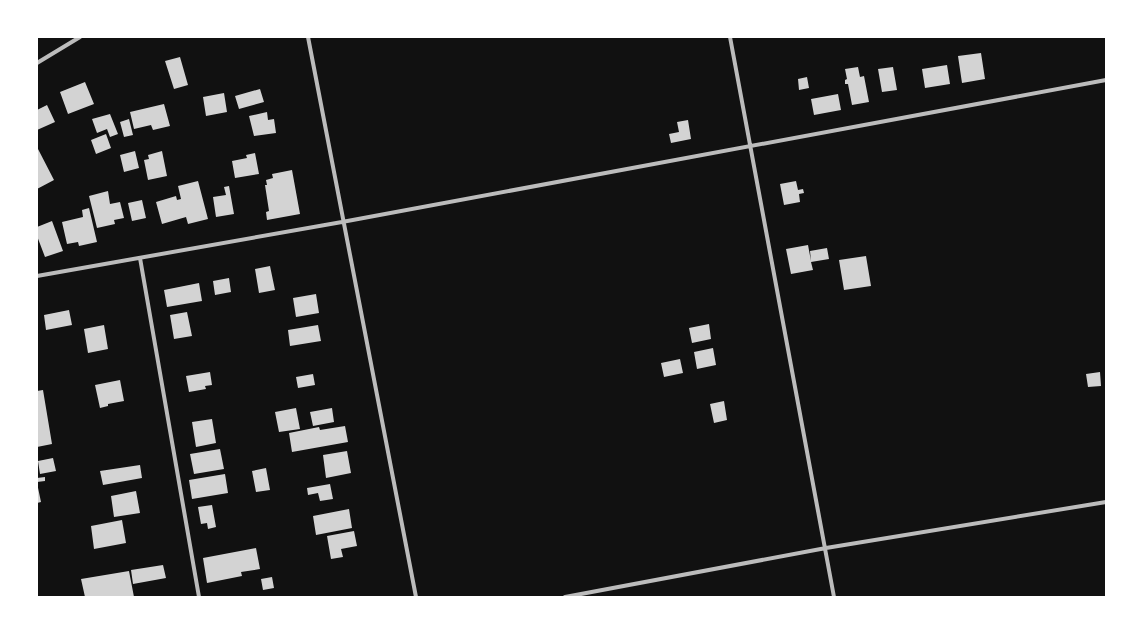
<svg xmlns="http://www.w3.org/2000/svg" width="1143" height="634" font-family="Helvetica,sans-serif">
	<rect width="100%" height="100%" fill="#111"/>
	<path fill="#d3d3d3" d="M981,53L985,79L962,83L958,56Z
		M180,57L188,85L174,89L165,61Z
		M947,65L950,84L925,88L922,69Z
		M858,67L860,77L864,76L869,102L852,105L848,84H845V80L847,79L845,69Z
		M893,67L897,90L882,92L878,69Z
		M807,77L809,88L799,90L798,79Z
		M85,82L94,104L68,114L60,92Z
		M260,89L264,102L239,109L235,96Z
		M224,93L227,112L206,116L203,97Z
		M838,94L841,110L814,115L811,99Z
		M164,104L170,126L153,130L151,125L134,129L130,112Z
		M47,105L55,122L37,130V110Z
		M267,112L268,120L274,119L276,133L254,136L249,116Z
		M110,114L118,134L110,137L107,129L97,133L92,119Z
		M129,119L133,135L124,137L120,122Z
		M688,120L691,139L671,143L669,134L679,132L677,122Z
		M106,134L111,148L96,154L91,140Z
		M38,149L54,180L37,189V150Z
		M135,151L139,168L124,172L120,155Z
		M162,151L167,176L148,180L144,160L149,159L148,155Z
		M255,153L259,174L235,178L232,161L247,158L246,155Z
		M292,170L300,214L267,220L266,212L269,211L265,185H267L266,180L273,178L272,174Z
		M198,181L208,219L188,224L186,217L162,224L156,202L176,196L177,200L181,199L178,186Z
		M796,181L798,190L803,189L804,193L799,194L800,202L784,205L780,184Z
		M229,186L234,214L216,217L213,197L226,195L224,187Z
		M108,191L110,204L120,202L124,218L114,220L115,224L97,228L89,196Z
		M142,200L146,218L132,221L128,203Z
		M89,208L97,242L79,246L78,242L67,244L62,222L83,217L82,210Z
		M52,221L63,251L45,257L37,236V227Z
		M808,245L811,261L810,251L827,248L829,259L811,262L813,270L791,274L786,249Z
		M866,256L871,286L844,290L839,260Z
		M270,266L275,290L259,293L255,269Z
		M229,278L231,292L215,295L213,281Z
		M199,283L202,301L167,307L164,290Z
		M316,294L319,313L296,317L293,298Z
		M69,310L72,325L46,330L44,315Z
		M187,312L192,336L174,339L170,315Z
		M709,324L711,339L692,343L689,328Z
		M104,325L108,349L88,353L84,329Z
		M318,325L321,341L290,346L288,330Z
		M713,348L716,365L697,369L694,352Z
		M680,359L683,373L664,377L661,363Z
		M210,372L212,385L205,386L206,389L189,392L186,376Z
		M1100,372L1101,386L1088,387L1086,374Z
		M313,374L315,385L298,388L296,377Z
		M120,380L124,401L108,404V406L100,408L95,385Z
		M43,390L52,444L37,447V391Z
		M724,401L727,420L714,423L710,404Z
		M296,408L300,429L279,432L275,412Z
		M332,408L334,422L313,426L310,412Z
		M212,419L216,443L196,447L192,422Z
		M345,426L348,442L292,452L289,433L319,427L320,430Z
		M220,449L224,469L194,474L190,454Z
		M347,451L351,473L326,478L323,455Z
		M53,458L56,471L40,474L38,461Z
		M140,465L142,478L103,485L100,471Z
		M266,468L270,490L256,492L252,471Z
		M225,474L228,493L192,499L189,480Z
		M45,477V481L37,482V478Z
		M37,483L41,502L37,503Z
		M330,484L333,499L320,501L318,493L308,495L307,488Z
		M136,491L140,513L114,517L111,496Z
		M212,505L216,527L208,529L207,523L201,524L198,507Z
		M349,509L352,528L316,535L313,516Z
		M122,520L126,543L94,549L91,526Z
		M354,531L357,546L341,549L343,557L331,559L327,536Z
		M256,548L260,569L241,572L242,576L207,583L203,558Z
		M163,565L166,578L133,584L131,570Z
		M129,571L134,597H85L81,579Z
		M272,577L274,588L263,590L261,579Z"/>
	<g fill="none" stroke-linecap="round" stroke-linejoin="round">
		<path stroke="#bcbcbc" stroke-width="4" d="M308,37L416,597
			M730,37L834,597
			M37,63L80,37
			M140,258L199,597
			M37,276L342,222L1106,80
			M565,597L826,548L1106,502"/>
	</g>
	<rect width="1143" height="634" fill="none" stroke="#ffffff" stroke-width="76"/>
</svg>
